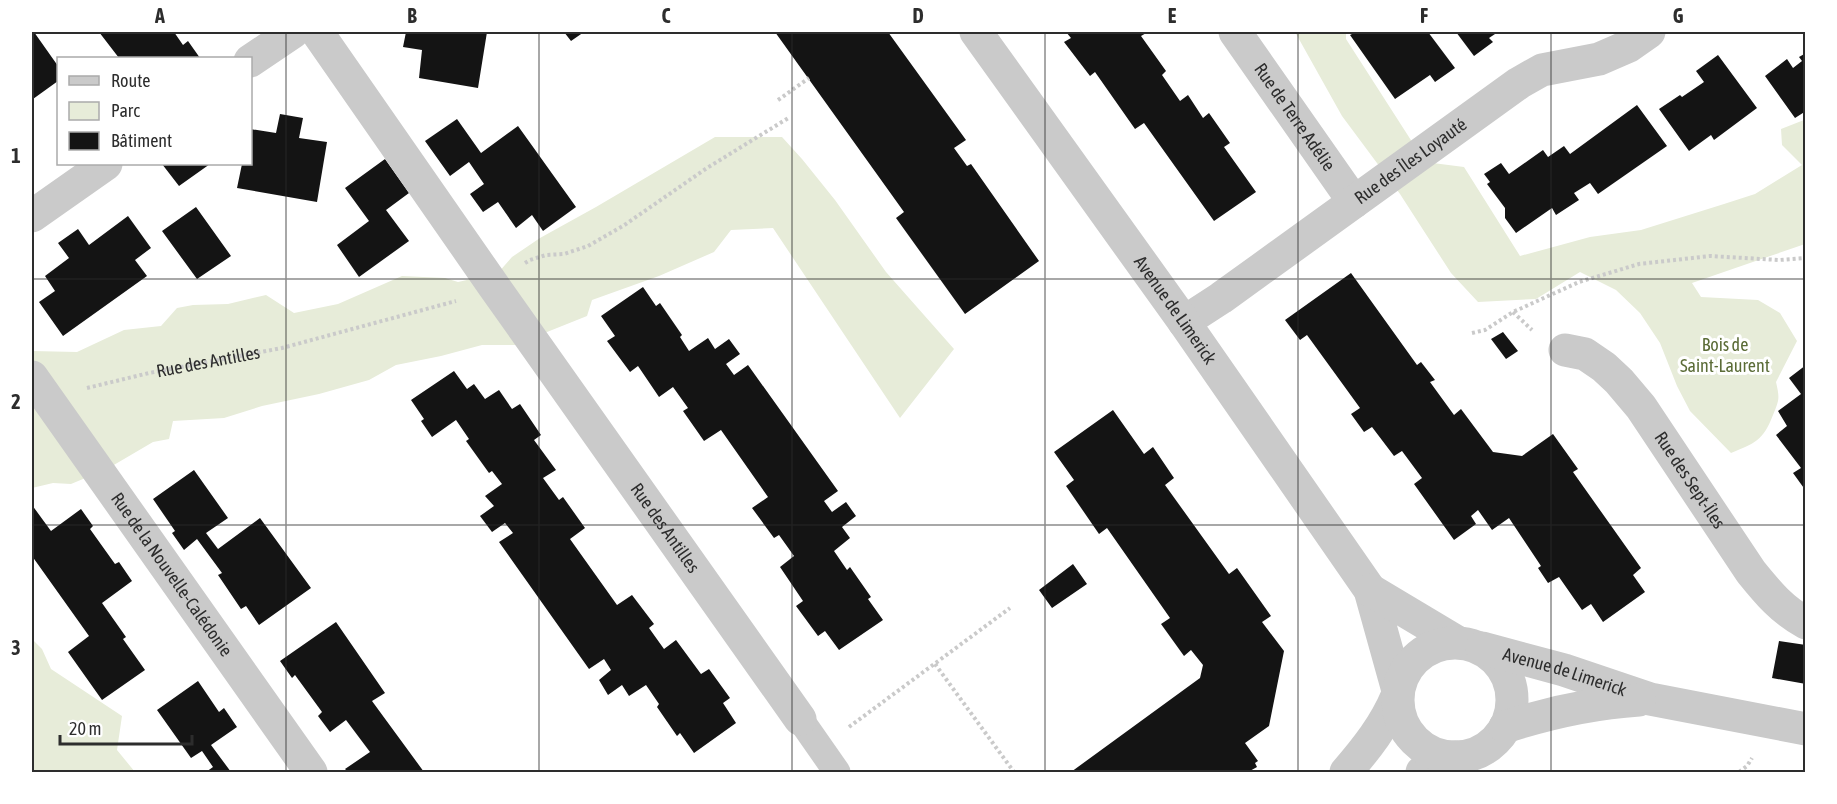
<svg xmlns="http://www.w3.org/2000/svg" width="1837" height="804" font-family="'Asap Condensed',sans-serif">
	<rect width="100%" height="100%" fill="#fff"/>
	<path fill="#e7ecd9" d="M1295,32H1346V39L1425,162L1464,167L1520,256L1590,237L1641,230L1724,204L1755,194L1802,165L1782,145L1781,129L1804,120L1806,122L1805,244L1692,283L1701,297L1758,300L1780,313L1797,341L1776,382C1780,399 1779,400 1773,415C1763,441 1755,443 1731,453L1690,411L1677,386L1660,343L1640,313L1616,290L1580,272L1536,299L1478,302L1451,273L1400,194L1342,116Z
		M715,137H782L802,159L835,200L886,272L954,349L900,418L773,228L731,230L714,252L659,276L592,300L587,316L537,336L518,345H482L441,356L396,365L369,380L319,394L262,406L224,418L173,421L169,439L153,442L107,469L71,484L53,483L32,488V351L77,352L124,330L161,326L177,308L193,305L228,304L266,295L294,313L338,304L402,276L445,278L458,282L498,273L512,257L540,238L596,207Z
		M32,639L42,649L51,669L122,716L117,750L135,772H32Z"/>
	<path fill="#141414" d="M32,32H34L58,66V81L33,99L32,97Z
		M99,32H174L183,45L188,41L200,58H119Z
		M406,32H487L478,88L419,78L422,50L403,47Z
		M564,32H584L571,41Z
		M775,32H888L966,140L954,148L967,166L971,164L1039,261L965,314L896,218L904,212Z
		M1066,32H1148L1141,36L1166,71L1162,75L1180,101L1188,95L1203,118L1209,113L1230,143L1224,147L1256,192L1214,221L1144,123L1135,129L1095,72L1090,76L1064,42L1071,38Z
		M1356,32H1428L1455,68L1435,82L1430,75L1395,99L1350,35Z
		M1456,32H1498L1489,38L1493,42L1474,56Z
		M1806,53V111L1795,118L1765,76L1787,59L1793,68L1802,61L1799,57Z
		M1718,55L1757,108L1714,140L1711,135L1689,151L1659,109L1680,95L1682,97L1704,82L1696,71Z
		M1637,105L1667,146L1598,194L1590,183L1574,193L1579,200L1556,215L1552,208L1516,233L1505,218V208L1487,184L1490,182L1484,174L1501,163L1509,174L1543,150L1548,157L1564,146L1570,154Z
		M280,114L303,118L299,138L327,142L317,202L237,188L242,164H250V129L276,133Z
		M457,119L481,153L518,126L576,207L543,231L532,215L516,228L498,202L483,212L470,194L484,184L469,162L450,176L425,141Z
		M385,159L409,193L386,210L409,241L359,277L337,245L369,221L345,188Z
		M162,164H210L179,186Z
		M196,207L231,256L197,279L162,231Z
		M128,216L151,248L135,260L147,276L63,336L39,302L55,291L45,276L69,258L58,243L78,229L89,245Z
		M1351,273L1417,365L1421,362L1435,380L1430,382L1454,415L1461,409L1493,452L1522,456L1553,434L1578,469L1573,472L1641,568L1633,575L1645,592L1603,622L1591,604L1582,610L1559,577L1548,583L1538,568L1541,566L1509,518L1492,530L1478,510L1471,516L1476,524L1454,540L1414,484L1422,478L1402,451L1394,456L1372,427L1364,432L1351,414L1360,408L1307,335L1300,340L1285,320Z
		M643,287L656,306L660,303L682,335L680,337L689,351L708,338L715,349L729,339L740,354L726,364L734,375L748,365L838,491L824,501L832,512L846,502L856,516L842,527L850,538L834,551L847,570L850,567L871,597L868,599L883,620L839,650L825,631L818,636L796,606L803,601L780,567L794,556L779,535L774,538L752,508L768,497L721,430L704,441L683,411L688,408L673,387L659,397L638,366L630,372L607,341L615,336L601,316Z
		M1503,332L1518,351L1506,359L1491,339Z
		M1806,365V491L1793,473L1801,468L1776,435L1787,426L1778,411L1801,394L1789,378Z
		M454,371L467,389L474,384L485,399L499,390L512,409L520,404L541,435L534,440L556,470L543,478L559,500L563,497L585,528L570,539L617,605L632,595L654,624L649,628L664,649L676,640L701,674L709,669L730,698L723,703L736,723L694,753L680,733L677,736L657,707L659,704L646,685L629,696L622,685L608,695L599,680L611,670L604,659L589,669L499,542L513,533L505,523L492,532L480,516L494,506L485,496L502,484L492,471L489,473L466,441L469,439L456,420L432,437L421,421L424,419L411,400Z
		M1113,410L1144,454L1153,447L1174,478L1165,485L1229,574L1237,568L1271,616L1262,622L1284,651L1269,726L1245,743L1258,761L1255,763L1257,767L1248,772H1071L1200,678L1203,665L1191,650L1184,656L1161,624L1170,618L1107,528L1099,534L1066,486L1074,480L1054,452Z
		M194,470L228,518L206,533L218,549L260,518L311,588L259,625L246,606L241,609L218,575L222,573L197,539L184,550L172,533L175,531L153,499Z
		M32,505L51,531L81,509L93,526L90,529L115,564L119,562L132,581L102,603L126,637L123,639L145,670L102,700L68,652L89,636L32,556Z
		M1073,564L1087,584L1052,608L1039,590Z
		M336,622L385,693L372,701L424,772H348L345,769L370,752L346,720L330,732L318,716L322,712L295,675L292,678L280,661Z
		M1779,641L1806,645V684L1772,678Z
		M198,681L219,712L224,708L237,727L211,745L231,772H206L213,767L202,751L191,758L157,710Z"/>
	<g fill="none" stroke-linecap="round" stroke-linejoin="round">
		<g stroke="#cacaca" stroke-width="4" stroke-dasharray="3 3" stroke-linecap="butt">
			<path d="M778,100L809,78"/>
			<path d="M525,263L530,260L546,255L564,254L588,246L623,226L707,168L790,117"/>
			<path d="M1513,312L1532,330"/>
			<path d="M1472,333L1485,330L1513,312L1579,282L1639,264L1710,256L1779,260L1806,258"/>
			<path id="s1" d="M87,388L149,373L282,348L456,301"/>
			<path d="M935,664L1014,772"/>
			<path d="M849,727L1010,608"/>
			<path d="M1739,772L1747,766L1752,758"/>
		</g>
		<path stroke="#cacaca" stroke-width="27" d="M800,719L837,772"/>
		<g stroke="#cacaca" stroke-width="33">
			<path id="s2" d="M317,32L493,285L800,719"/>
			<path id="s3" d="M1235,32L1354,202"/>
			<path d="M250,61L293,32"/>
			<path d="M32,216L106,164"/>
			<path id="s4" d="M1184,322L1221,298L1519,83L1542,70L1599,59L1629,46L1649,32"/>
			<path id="s5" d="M1565,350L1585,354L1604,367L1619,381L1641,407L1751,572C1768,593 1782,610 1806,623"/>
			<path id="s6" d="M32,377L311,772"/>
			<path d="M1346,772C1366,749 1385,725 1397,696"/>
			<path d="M1422,772L1455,757"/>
		</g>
		<g stroke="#cacaca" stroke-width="33">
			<path id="s7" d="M976,32L1184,322L1370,590L1397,687"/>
			<path d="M1370,590L1457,642"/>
			<circle cx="1455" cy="700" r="57"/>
			<path id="s8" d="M1482,648L1564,670L1650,699L1806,729"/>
			<path d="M1505,727C1548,713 1594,703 1639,700"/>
		</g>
	</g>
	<path fill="none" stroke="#2d2d2d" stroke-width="1.5" stroke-opacity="0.55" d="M286,32V772M539,32V772M792,32V772M1045,32V772M1298,32V772M1551,32V772M32,279H1806M32,525H1806"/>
	<g text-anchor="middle" stroke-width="6" stroke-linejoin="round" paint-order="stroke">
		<g font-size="18" fill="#2d2d2d" stroke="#fff">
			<text dy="6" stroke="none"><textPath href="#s3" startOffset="104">Rue de Terre Adélie</textPath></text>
			<text dy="6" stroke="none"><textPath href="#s4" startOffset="278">Rue des Îles Loyauté</textPath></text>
			<text dy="6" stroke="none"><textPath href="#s7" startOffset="342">Avenue de Limerick</textPath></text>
			<text dy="6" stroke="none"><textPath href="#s1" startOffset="124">Rue des Antilles</textPath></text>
			<text dy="6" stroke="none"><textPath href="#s5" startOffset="186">Rue des Sept-Îles</textPath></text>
			<text dy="6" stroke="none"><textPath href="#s2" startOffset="606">Rue des Antilles</textPath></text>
			<text dy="6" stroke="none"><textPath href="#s6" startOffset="242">Rue de la Nouvelle-Calédonie</textPath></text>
			<text dy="6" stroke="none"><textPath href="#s8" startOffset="86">Avenue de Limerick</textPath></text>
		</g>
		<g font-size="18" fill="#5b6c37" stroke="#fff">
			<text x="1725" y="351">Bois de<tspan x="1725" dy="21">Saint-Laurent</tspan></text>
		</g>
	</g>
	<rect width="1837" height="804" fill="none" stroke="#ffffff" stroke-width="66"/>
	<rect x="57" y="57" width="195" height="108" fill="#ffffff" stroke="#ababab" stroke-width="1.5"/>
	<rect x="69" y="76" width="30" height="9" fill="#cacaca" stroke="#ababab" stroke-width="1.5"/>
	<text x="111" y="87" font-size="18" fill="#2d2d2d">Route</text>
	<rect x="69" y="102" width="30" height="18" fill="#e7ecd9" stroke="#ababab" stroke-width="1.5"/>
	<text x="111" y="117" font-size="18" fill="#2d2d2d">Parc</text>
	<rect x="69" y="132" width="30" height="18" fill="#141414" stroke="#ababab" stroke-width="1.5"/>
	<text x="111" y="147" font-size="18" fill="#2d2d2d">Bâtiment</text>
	<path d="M60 735v9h132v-9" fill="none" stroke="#2d2d2d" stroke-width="3"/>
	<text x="69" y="735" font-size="18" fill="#2d2d2d" stroke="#ffffff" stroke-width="4.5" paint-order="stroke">20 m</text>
	<rect x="33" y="33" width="1771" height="738" fill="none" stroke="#2d2d2d" stroke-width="2"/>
	<g font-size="20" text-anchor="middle" font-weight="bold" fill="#2d2d2d">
		<text x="160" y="23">A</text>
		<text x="412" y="23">B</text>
		<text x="666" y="23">C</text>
		<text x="918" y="23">D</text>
		<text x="1172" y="23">E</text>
		<text x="1424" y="23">F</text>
		<text x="1678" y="23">G</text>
		<text x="16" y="163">1</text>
		<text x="16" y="409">2</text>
		<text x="16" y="655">3</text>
	</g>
</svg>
